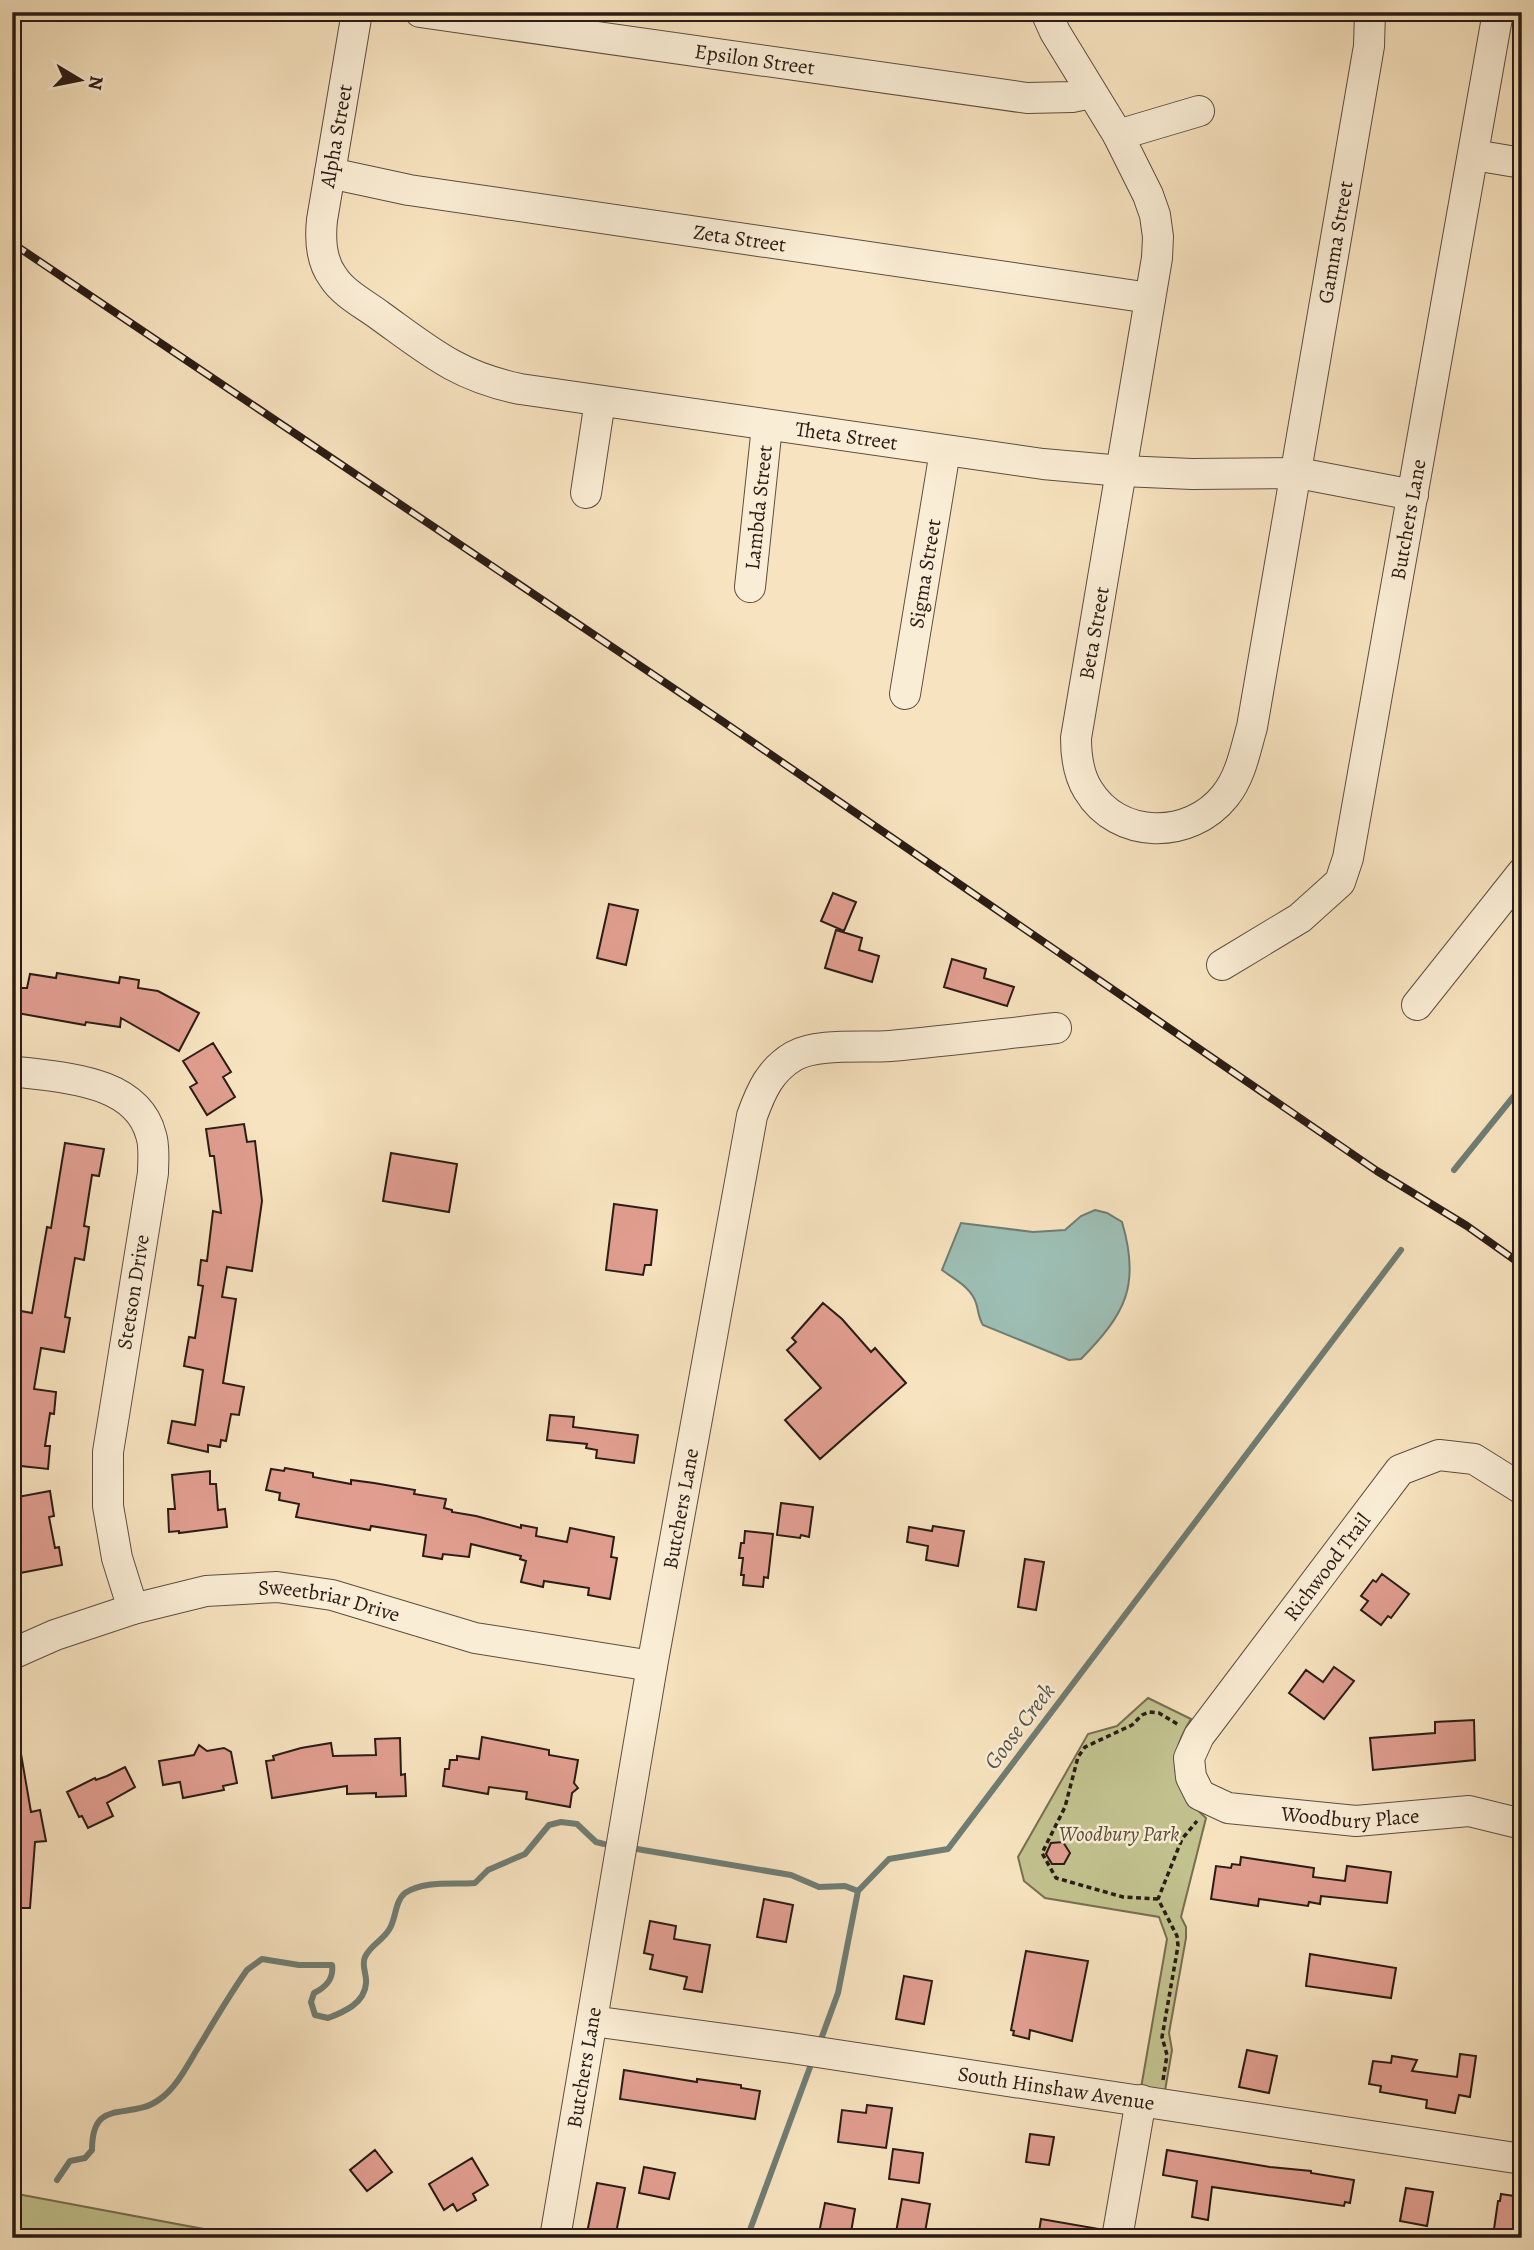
<svg xmlns="http://www.w3.org/2000/svg" width="1534" height="2250" font-family="Alegreya,serif">
	<rect width="100%" height="100%" fill="#f7e3bf"/>
	<filter id="stains"><feTurbulence type="fractalNoise" baseFrequency=".00286" numOctaves="4"/><feColorMatrix values="0 0 0 0 .2 0 0 0 0 .09 0 0 0 0 .02 0 0 0 .5 -.17"/></filter>
	<radialGradient id="worn" r=".72"><stop offset=".6" stop-color="#630" stop-opacity="0"/><stop offset="1" stop-color="#630" stop-opacity=".3"/></radialGradient>
	<path fill="#c2c28e" stroke="#766f52" stroke-width="2" d="M1148,1698L1191,1719C1166,1759 1170,1786 1206,1818L1181,1917L1186,1927V1938L1169,2033L1172,2050L1165,2091L1141,2088L1167,1939L1159,1917L1045,1898L1024,1881L1018,1857L1088,1734L1117,1726Z
		M12,2193L246,2237L245,2238H12Z"/>
	<path fill="#9dbeb4" stroke="#6f7d74" stroke-width="2" d="M1095,1210L1107,1213L1122,1222C1141,1286 1125,1314 1081,1359L1069,1360L983,1325C978,1317 979,1312 976,1303C971,1287 955,1280 942,1270L961,1223L1033,1232L1065,1230L1081,1216Z"/>
	<g fill="none" stroke-linecap="round" stroke-linejoin="round">
		<path stroke="#6f7d74" stroke-width="6" d="M1454,1170L1522,1086
			M637,1849L791,1875L819,1887L845,1886L858,1891
			M820,2042L838,1993L858,1891L889,1859L948,1849L1401,1250
			M57,2180L70,2161L85,2158L92,2150C92,2095 130,2122 160,2099C178,2086 189,2062 201,2043C216,2018 230,1994 247,1970L262,1959L299,1965H332C334,1979 326,1987 314,1993L311,2002L315,2015L328,2018C344,2012 365,2003 366,1983C367,1974 361,1966 365,1957C370,1945 385,1939 390,1928C396,1918 395,1901 405,1893C425,1880 453,1885 475,1883L488,1870L525,1854L549,1825L561,1822L577,1824L596,1842L604,1844
			M747,2238L813,2059"/>
	</g>
	<path fill="#e19e90" stroke="#2a1c15" stroke-width="2" d="M833,893L856,902L844,931L821,921Z
		M609,904L638,910L626,965L597,958Z
		M836,930L862,938L859,950L879,956L872,982L825,968Z
		M952,959L986,969L984,978L1014,987L1007,1006L944,987Z
		M57,973L119,983L120,977L139,980L138,988L158,991L199,1013L179,1051L121,1018L120,1027L86,1022L85,1025L17,1013L21,988H27L30,974L56,978Z
		M213,1043L231,1072L223,1077L235,1097L207,1115L190,1087L197,1083L183,1061Z
		M244,1124L247,1142L255,1141L262,1201L252,1271L227,1267L222,1297L236,1299L223,1383L244,1387L239,1415L231,1414L226,1441L221,1440L220,1447L208,1445V1452L168,1443L172,1421L195,1425L203,1370L184,1366L189,1337L195,1338L203,1286L198,1285L201,1260L207,1261L213,1211L221,1213L214,1156H210L206,1129Z
		M65,1143L104,1149L99,1176L92,1175L84,1226L89,1227L84,1260L75,1258L65,1317L70,1318L64,1352L41,1348L34,1389L56,1392L54,1414L50,1413L45,1446H50L48,1469L12,1465V1325L15,1310L32,1313L47,1227L51,1228Z
		M391,1153L457,1164L449,1212L383,1201Z
		M614,1204L657,1210L651,1265H645L643,1275L606,1270Z
		M823,1303L842,1319L871,1352L875,1348L906,1383L820,1459L785,1420L821,1388L787,1350L796,1342L792,1338Z
		M550,1415L574,1417L573,1427L638,1435L634,1463L596,1458L597,1450L586,1448L587,1444L547,1440Z
		M285,1468L313,1473V1477L351,1484V1480L374,1483L415,1490L414,1494L446,1499L444,1508L452,1510V1512L476,1516L521,1528V1525L537,1528L536,1536L567,1542L570,1528L614,1537L611,1557L617,1558L610,1599L588,1595L589,1588L544,1581L543,1587L521,1582L526,1561L520,1559L521,1556L471,1544L469,1557L443,1554L442,1559L423,1556L426,1535L371,1526L370,1530L296,1517L299,1504L279,1500L280,1493L266,1490L271,1469L284,1471Z
		M210,1471V1484H216L218,1510L225,1509L227,1527L179,1533V1531L169,1532L168,1509H175L172,1475Z
		M50,1491L54,1516L49,1517L55,1548L59,1547L62,1565L20,1573L12,1532V1498Z
		M781,1503L813,1507L809,1537L801,1535L800,1538L777,1535Z
		M933,1526L964,1531L958,1566L926,1560L928,1546L907,1542L909,1527L932,1531Z
		M745,1531L773,1534L768,1578L764,1577L763,1587L743,1585L744,1575H741L743,1558H739L741,1543H744Z
		M1025,1559L1044,1562L1036,1610L1018,1607Z
		M1382,1574L1409,1594L1391,1618L1388,1616L1381,1625L1361,1610L1368,1601L1361,1596L1373,1580L1376,1582Z
		M1334,1667L1354,1681L1324,1719L1289,1693L1306,1670L1323,1682Z
		M1474,1720L1475,1760L1373,1770L1370,1738L1435,1733V1722Z
		M482,1737L549,1750V1755L578,1760L574,1783L578,1788L572,1793L570,1807L526,1799L527,1792L489,1787L488,1794L443,1786L445,1769H449L450,1760H457V1756L479,1759Z
		M400,1738L401,1775L405,1774L406,1796L376,1797V1793L347,1794V1786L272,1798L266,1761L274,1760L273,1756L301,1748L331,1743L333,1756L376,1755L375,1739Z
		M199,1745L207,1751L224,1748L231,1752L237,1783L223,1786L224,1790L183,1798L180,1782L163,1785L159,1761L194,1755Z
		M21,1754L31,1812L40,1810L46,1841L35,1842L30,1908H12V1755Z
		M125,1767L135,1787L107,1803L113,1816L88,1828L82,1816L79,1817L67,1792L95,1778L96,1780L107,1776Z
		M1063,1842L1070,1853L1064,1864H1052L1046,1854L1051,1843Z
		M1241,1857L1314,1868L1313,1877L1345,1881L1347,1866L1391,1872L1387,1903L1321,1896L1320,1904L1309,1902L1308,1906L1259,1899L1258,1906L1211,1899L1216,1866L1231,1868L1232,1864L1240,1865Z
		M764,1899L793,1905L786,1942L757,1937Z
		M650,1921L676,1926L674,1939L710,1945L702,1992L684,1989L687,1977L650,1969L653,1955L644,1953Z
		M1026,1951L1088,1961L1072,2041L1030,2030L1029,2039L1013,2035L1014,2031L1011,2030Z
		M1310,1954L1396,1968L1391,1998L1306,1986Z
		M904,1976L932,1981L924,2024L896,2019Z
		M1247,2050L1277,2056L1269,2093L1239,2087Z
		M1460,2054L1476,2056L1470,2097L1459,2095L1455,2113L1426,2108L1427,2100L1380,2092L1381,2086L1369,2084L1373,2061L1391,2063L1392,2056L1417,2060L1412,2071L1457,2077Z
		M624,2070L697,2082V2079L741,2085V2088L760,2091L755,2119L620,2099Z
		M867,2105L892,2108L886,2148L838,2142L842,2110L866,2113Z
		M1030,2134L1054,2137L1049,2165L1026,2162Z
		M893,2149L923,2153L919,2183L889,2179Z
		M375,2150L392,2172L367,2191L350,2170Z
		M1167,2150L1270,2167L1311,2171V2173L1354,2180L1350,2203L1345,2202L1344,2206L1212,2187L1208,2220L1192,2217L1197,2181L1163,2175Z
		M472,2158L488,2185L473,2194L476,2200L457,2211L453,2204L444,2210L429,2184Z
		M644,2167L675,2173L669,2199L639,2193Z
		M597,2183L625,2188L615,2238H586Z
		M1406,2188L1433,2192L1427,2226L1400,2221Z
		M1501,2194L1521,2197L1519,2206H1521L1516,2238L1493,2236L1498,2201H1500Z
		M902,2199L930,2204L924,2238H895Z
		M825,2203L855,2209L850,2238H818Z
		M1041,2219L1099,2229L1098,2238H1038Z"/>
	<g fill="none" stroke-linecap="round" stroke-linejoin="round">
		<g stroke="#5d4e40" stroke-width="32">
			<g id="minor">
				<path id="s1" d="M357,12L322,220C320,239 321,261 333,277C343,293 364,304 379,315C429,351 457,376 520,389L1043,464L1122,471L1192,474L1298,473L1413,495"/>
				<path id="s2" d="M420,12L1027,98L1072,97L1091,93"/>
				<path id="s3" d="M1046,12L1055,32L1118,135L1148,195L1155,215L1158,237L1157,258L1076,738C1076,756 1078,774 1088,790C1118,840 1190,840 1225,796C1241,776 1245,751 1252,727L1369,46L1370,12"/>
				<path d="M1118,135L1199,111"/>
				<path d="M1474,155L1522,163"/>
				<path id="s4" d="M330,173L409,190L1150,298"/>
				<path d="M586,493L600,401"/>
				<path id="s5" d="M750,587L767,426"/>
				<path id="s6" d="M905,694L945,451"/>
				<path id="s7" d="M1222,965L1300,918L1340,882L1348,858L1498,12"/>
				<path d="M1417,1005L1522,873"/>
				<path d="M12,1071C59,1078 136,1078 151,1135C155,1147 153,1160 153,1173L108,1452V1506L117,1558L133,1609"/>
				<path id="s8" d="M1522,1489L1474,1459L1439,1455L1400,1470L1199,1736L1189,1758L1191,1777L1200,1795L1228,1808L1356,1821L1469,1811L1522,1824"/>
				<path id="s9" d="M12,1654L55,1635L133,1609L206,1591L277,1587L332,1595L475,1638L652,1666"/>
				<path id="s10" d="M592,2021L791,2048L1522,2159"/>
				<path id="s11" d="M555,2238L652,1666L752,1116C761,1091 770,1070 794,1056C817,1043 863,1048 890,1046C946,1041 1001,1034 1056,1028"/>
				<path d="M1117,2238L1141,2100"/>
			</g>
		</g>
		<path stroke="#2a1c15" stroke-width="3.5" stroke-dasharray="5 3.5" stroke-linecap="butt" d="M1158,1899L1123,1897L1056,1878L1042,1853L1065,1807L1078,1757L1085,1747L1132,1725L1142,1715L1149,1712L1159,1713L1179,1725
			M1163,2080L1167,2055L1162,2037L1178,1946L1177,1936L1158,1899L1182,1839L1197,1821"/>
		<use href="#minor" stroke="#faedd5" stroke-width="30"/>
		<g stroke="#2a1c15" stroke-width="8">
			<path id="rail" d="M12,243L722,721L1377,1171L1467,1226L1522,1265"/>
		</g>
		<use href="#rail" stroke="#faedd5" stroke-width="5" stroke-dasharray="16" stroke-linecap="butt"/>
	</g>
	<g text-anchor="middle" stroke-width="5" stroke-linejoin="round" paint-order="stroke">
		<g font-size="21" fill="#2a1c15" stroke="#faedd5">
			<text dy="7" stroke="none"><textPath href="#s2" startOffset="338">Epsilon Street</textPath></text>
			<text transform="translate(336 136) rotate(-80)" y="7">Alpha Street</text>
			<text dy="7" stroke="none"><textPath href="#s4" startOffset="415">Zeta Street</textPath></text>
			<text dy="7" stroke="none"><textPath href="#s3" startOffset="1542">Gamma Street</textPath></text>
			<text dy="7" stroke="none"><textPath href="#s1" startOffset="821">Theta Street</textPath></text>
			<text dy="7" stroke="none"><textPath href="#s5" startOffset="80">Lambda Street</textPath></text>
			<text dy="7" stroke="none"><textPath href="#s7" startOffset="514">Butchers Lane</textPath></text>
			<text dy="7" stroke="none"><textPath href="#s6" startOffset="122">Sigma Street</textPath></text>
			<text transform="translate(1094 633) rotate(-80)" y="7">Beta Street</text>
			<text transform="translate(133 1292) rotate(-81)" y="7">Stetson Drive</text>
			<text dy="7" stroke="none"><textPath href="#s11" startOffset="740">Butchers Lane</textPath></text>
			<text transform="translate(1327 1567) rotate(-53)" y="7">Richwood Trail</text>
			<text dy="7" stroke="none"><textPath href="#s9" startOffset="329">Sweetbriar Drive</textPath></text>
			<text dy="7" stroke="none"><textPath href="#s8" startOffset="684">Woodbury Place</textPath></text>
			<text dy="7" stroke="none"><textPath href="#s11" startOffset="173">Butchers Lane</textPath></text>
			<text dy="7" stroke="none"><textPath href="#s10" startOffset="469">South Hinshaw Avenue</textPath></text>
		</g>
		<g font-size="21" font-style="italic" fill="#584e39" stroke="#faedd5">
			<text x="1119" y="1841">Woodbury Park</text>
		</g>
		<g font-size="23" font-style="italic" fill="#52554d" stroke="#faedd5">
			<text transform="translate(1019 1726) rotate(-53)" y="8">Goose Creek</text>
		</g>
	</g>
	<rect width="1534" height="2250" fill="none" stroke="#f7e3bf" stroke-width="42"/>
	<rect x="14" y="14" width="1506" height="2222" fill="none" stroke="#2a1c15" stroke-width="3.5"/>
	<rect x="21" y="21" width="1492" height="2208" fill="none" stroke="#2a1c15" stroke-width="2"/>
	<g transform="translate(80 80) rotate(100)" stroke="#faedd5" stroke-width="5" paint-order="stroke">
	<path d="M0-5L12 26L0 18L-12 26Z" fill="#2a1c15"/>
	<text y="-10" font-size="19" font-weight="bold" text-anchor="middle" fill="#2a1c15">N</text>
	</g>
	<rect width="100%" height="100%" filter="url(#stains)"/>
	<rect width="100%" height="100%" fill="url(#worn)"/>
</svg>
